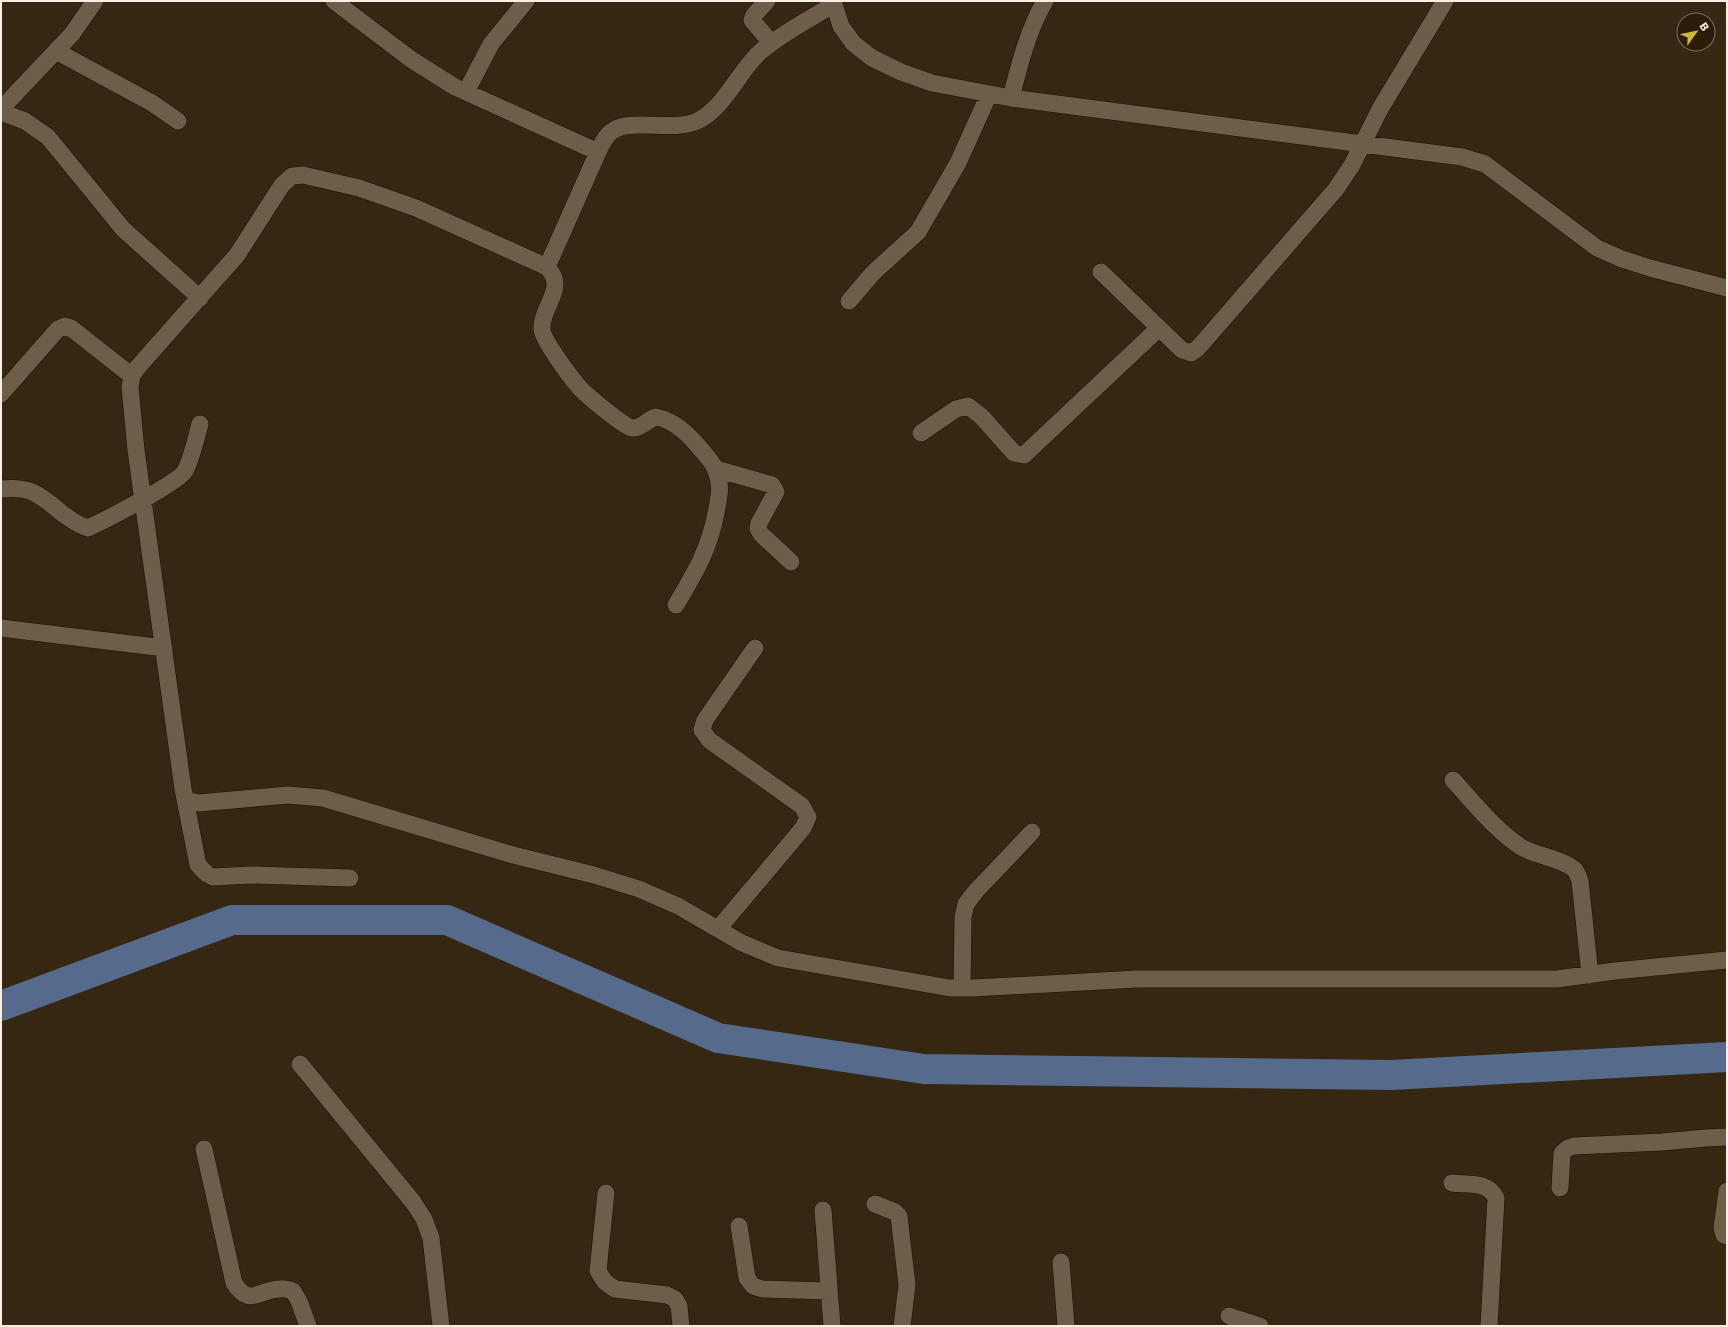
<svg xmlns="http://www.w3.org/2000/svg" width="1728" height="1327" font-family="Commissioner,sans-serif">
	<rect width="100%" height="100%" fill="#362713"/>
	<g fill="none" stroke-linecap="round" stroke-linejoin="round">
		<path stroke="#566b8c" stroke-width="30" d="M1,1006L232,920H447L718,1038L924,1069L1391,1075L1727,1057"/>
		<g stroke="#1d1000" stroke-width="18">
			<path id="street" d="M334,1L412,60L455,87L598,152
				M767,1L754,15L752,20L771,43
				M833,1L841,26L853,43L872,58L901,72L932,83L1011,98L1462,157L1485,164L1597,248L1622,259L1650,268L1727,288
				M56,51L152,103L178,121
				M466,92L491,44L526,1
				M1011,98C1019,66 1028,30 1045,1
				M1,109L72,34L95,1
				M1,112L25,121L48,137L123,229L200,298
				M547,267L598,152C602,144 606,134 614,130C631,119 673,131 695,122C724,110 737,73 760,52C782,33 810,19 834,4
				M1101,272L1182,350L1191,353L1198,348L1336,189L1352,165L1380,109L1445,1
				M849,301L873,273L918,232L958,163L989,94
				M1,394L58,329L65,326L71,328L132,376
				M921,433L956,409L968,406L982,417L1014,453L1024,455L1158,329
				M716,469L772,485L776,492L759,523L758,529L761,534L791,562
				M1,489C32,486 40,495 63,514C72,520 77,525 88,528C103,521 180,482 185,471C192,458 196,438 200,424
				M1,628L164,648
				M1453,780C1474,803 1495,830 1521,847C1536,856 1564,859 1575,870C1577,873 1579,877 1580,881L1590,975
				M185,800L199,803L288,795L323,798L513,855L594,875L639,889L678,906L742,943L778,958L950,988H973L1137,979H1557L1615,971L1727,960
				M350,878L250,875L213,877L207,874L198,865L183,789L136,450L130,387L132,376L137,368L237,255L282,185L292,176L303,175L359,188L416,208L547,267C568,288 541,306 542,329C542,339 571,378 579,387C586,395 623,426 632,428C641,429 648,419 656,417C673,420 688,434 698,446C704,453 713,462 716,471C722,485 719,498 716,513C709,550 695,573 676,605
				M718,929L803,828L808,817L802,806L709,740L702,730L705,720L755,648
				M962,988L963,917L966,904L976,891L1032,832
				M300,1064L413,1202L424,1219L431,1238L441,1326
				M204,1149L234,1283C250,1308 259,1289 280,1289C284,1288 289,1290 293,1291L299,1301L308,1326
				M1452,1183C1469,1185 1488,1181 1496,1198L1489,1326
				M1560,1188L1562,1153L1568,1148L1574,1146L1662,1142L1706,1138L1727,1137
				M1727,1191L1722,1228L1724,1235L1727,1236
				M606,1193L598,1271L605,1282L615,1289L667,1295L675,1299L679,1306L681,1326
				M875,1204L895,1212L899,1216L907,1285L902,1326
				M823,1210L832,1326
				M739,1226L747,1278L753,1286L762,1289L828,1291
				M1061,1262L1066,1326
				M1229,1316L1260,1326"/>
		</g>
		<use href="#street" stroke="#6e5d48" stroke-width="17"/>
	</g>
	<rect width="1728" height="1327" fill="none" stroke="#f8eee2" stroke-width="4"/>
	<g transform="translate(1696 32) rotate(57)"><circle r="19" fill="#2c1d0a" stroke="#7e7160"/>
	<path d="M0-3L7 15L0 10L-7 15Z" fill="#cbba39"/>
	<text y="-6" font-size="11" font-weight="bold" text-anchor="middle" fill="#f8eee2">B</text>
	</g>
</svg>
